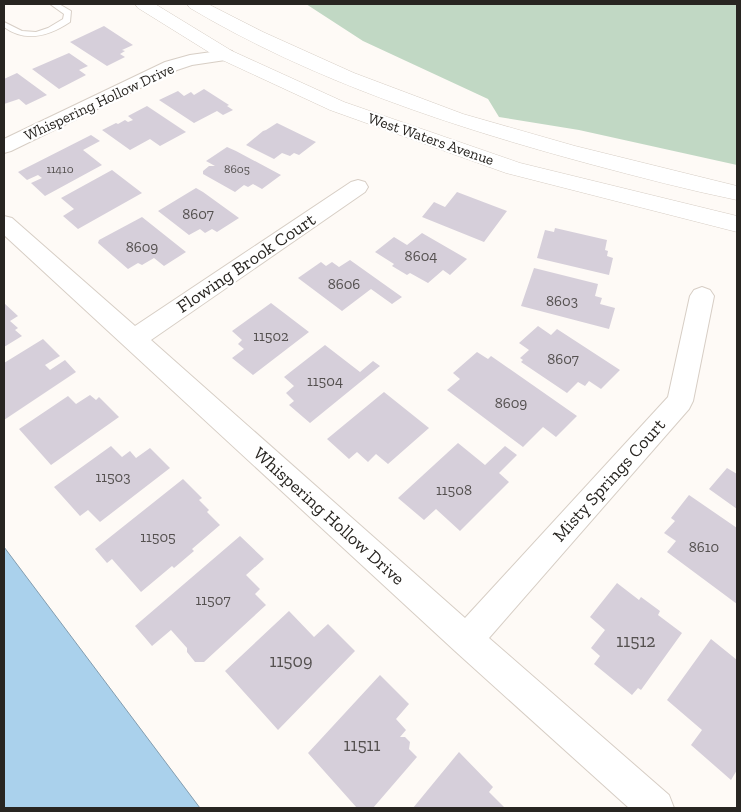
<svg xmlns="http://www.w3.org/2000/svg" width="741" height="812" font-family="'Zilla Slab',serif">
	<rect width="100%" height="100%" fill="#fefaf6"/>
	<path fill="#c1d8c4" d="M306,4H737V165L579,130L499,117L488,99L363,41Z"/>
	<path fill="#aad1ec" stroke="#839daf" d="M4,547L200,808H4Z"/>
	<path fill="#d6cfda" d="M104,26L133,45L122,50L125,51L120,54L125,57L107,66L70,42Z
		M69,53L88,66L79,70L86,75L59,89L32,69Z
		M17,73L47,95L26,105L19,99L4,104V79Z
		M204,89L229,105L227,106L233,110L223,115L217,111L194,123L159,100L178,91L184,96L191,92L194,95Z
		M147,106L186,132L160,146L150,139L130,150L102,130L116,123L118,124L125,120L128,122L133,120L128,116Z
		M277,123L316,142L299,155L294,153L290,156L282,153L274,159L246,145L263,131L266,130Z
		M91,135L100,141L83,150L102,165L45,196L31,183L42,178L38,175L27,180L18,172Z
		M227,147L236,151L281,175L262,189L253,184L248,187L244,185L235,192L203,174V171L209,166H215L206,161Z
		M112,170L142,193L78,229L63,216L74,209L61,198Z
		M196,188L203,192L239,218L217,232L212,229L205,233L200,229L189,235L158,211Z
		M457,192L507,211L484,242L422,217L434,202L445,207Z
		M142,217L186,252L164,266L154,258L142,265L138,263L128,269L98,243L99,240Z
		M555,228L607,240L605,250L608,251L607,256L613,258L609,275L537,258L545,230L554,232Z
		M422,233L467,259L450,275L443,270L428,283L410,273L407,275L392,266L394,264L375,252L394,237L407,245Z
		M350,260L402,297L392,304L371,289L342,311L298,278L321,262L326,266L332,262L339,267Z
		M534,268L598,284L595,296L602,298L600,304L615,308L609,329L521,306Z
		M4,303L18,316L10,321L18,328L15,330L22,336L4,347Z
		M271,303L309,332L253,375L232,358L244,349L238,344L242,340L232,331Z
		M538,326L551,335L557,329L620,370L601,389L589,381L585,386L578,382L567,393L521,362L523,360L520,358L529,350L519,343Z
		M43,339L60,356L45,365L50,370L65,360L76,372L4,420V363Z
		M325,345L360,372L373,361L380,366L310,423L289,405L294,401L286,393L294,386L284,377Z
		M477,352L488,359L491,356L577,416L556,437L543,427L523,447L447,390L460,379L453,373Z
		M384,392L429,428L388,464L376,454L368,462L357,452L349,459L327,439Z
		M90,395L96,400L99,397L119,417L51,465L19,429L68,396L76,404Z
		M458,443L485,465L505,446L517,455L499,473L509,482L460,531L436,509L424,520L398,498Z
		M111,446L122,457L130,451L136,458L150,448L170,468L100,522L88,510L80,516L54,487Z
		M727,468L737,474V509L709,489Z
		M183,479L202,498L199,500L209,510L207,512L220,525L192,549L194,551L174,568L172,566L141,592L112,559L107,563L95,549Z
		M689,495L737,528V604L667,552L676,541L664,533L675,521L671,518Z
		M240,536L264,559L246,575L260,589L255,594L266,605L204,662H195L187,652V648L171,630L152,646L135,626Z
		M617,583L639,600L641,597L660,611L658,615L682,633L641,690L638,688L632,695L594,664L600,656L591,648L605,630L590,617Z
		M289,611L314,637L328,624L355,651L278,730L225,671Z
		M711,639L737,660V770L731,780L691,745L702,730L667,700Z
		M380,675L409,704L396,719L406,730L400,737H405L410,742L409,749L417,757L373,808H357L308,753Z
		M459,752L493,787L489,792L505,808H413Z"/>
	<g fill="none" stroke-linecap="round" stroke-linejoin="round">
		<g stroke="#d7cec5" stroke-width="2">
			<path id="lane" d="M50,4H59L71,11L70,22C49,36 26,43 4,27V22L22,31L36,32L48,28L63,19L64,14Z"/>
		</g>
		<g stroke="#d7cec5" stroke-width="2">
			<path id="street" d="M226,50L232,51L235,55L232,59L192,65L177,70L11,151L4,153V139L165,62L190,55Z
				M358,180L365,182L368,187L365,192L151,340L465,618L668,397L690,296L694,290L702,287L710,290L714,296L693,401L689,409L489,638L669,795L674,808H629L455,651L4,235V216L12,218L135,326L351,182Z"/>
		</g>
		<g stroke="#d7cec5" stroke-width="1">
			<path id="secondary" d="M135,4H155L232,51L344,102L520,163L737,216V232L506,173L330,110L220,59L138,8Z
				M187,4H208L263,32L354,73L463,114L575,146L737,186V200C688,190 639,177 590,164C453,127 313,81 190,8Z"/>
		</g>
		<use href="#lane" fill="#fff" fill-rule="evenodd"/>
		<use href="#street" fill="#fff" fill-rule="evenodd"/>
		<use href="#secondary" fill="#fff" fill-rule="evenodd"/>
	</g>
	<g text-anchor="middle" stroke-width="4.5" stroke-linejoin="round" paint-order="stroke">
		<g font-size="12" fill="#54504f">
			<text x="60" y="173">11410</text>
			<text x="237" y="173">8605</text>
		</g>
		<g font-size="15" fill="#282521" stroke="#fff">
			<text transform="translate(99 102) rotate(-25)" y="5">Whispering Hollow Drive</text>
			<text transform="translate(431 139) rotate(19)" y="5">West Waters Avenue</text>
		</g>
		<g font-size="15" fill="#54504f">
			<text x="198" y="219">8607</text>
			<text x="142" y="252">8609</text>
			<text x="421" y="261">8604</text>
			<text x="344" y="289">8606</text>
			<text x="562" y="306">8603</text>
			<text x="271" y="341">11502</text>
			<text x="563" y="364">8607</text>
			<text x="325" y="386">11504</text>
			<text x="511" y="408">8609</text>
			<text x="113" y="482">11503</text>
			<text x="454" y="495">11508</text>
			<text x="158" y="542">11505</text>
			<text x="704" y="552">8610</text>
			<text x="213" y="605">11507</text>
		</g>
		<g font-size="18" fill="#282521" stroke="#fff">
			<text transform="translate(246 263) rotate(-34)" y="6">Flowing Brook Court</text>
			<text transform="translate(609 480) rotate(-48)" y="6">Misty Springs Court</text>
			<text transform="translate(329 516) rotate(42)" y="6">Whispering Hollow Drive</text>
		</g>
		<g font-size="18" fill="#54504f">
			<text x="636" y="647">11512</text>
			<text x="291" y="667">11509</text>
			<text x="362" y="751">11511</text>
		</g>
	</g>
	<rect width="741" height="812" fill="none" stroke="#282521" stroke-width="10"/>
</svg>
